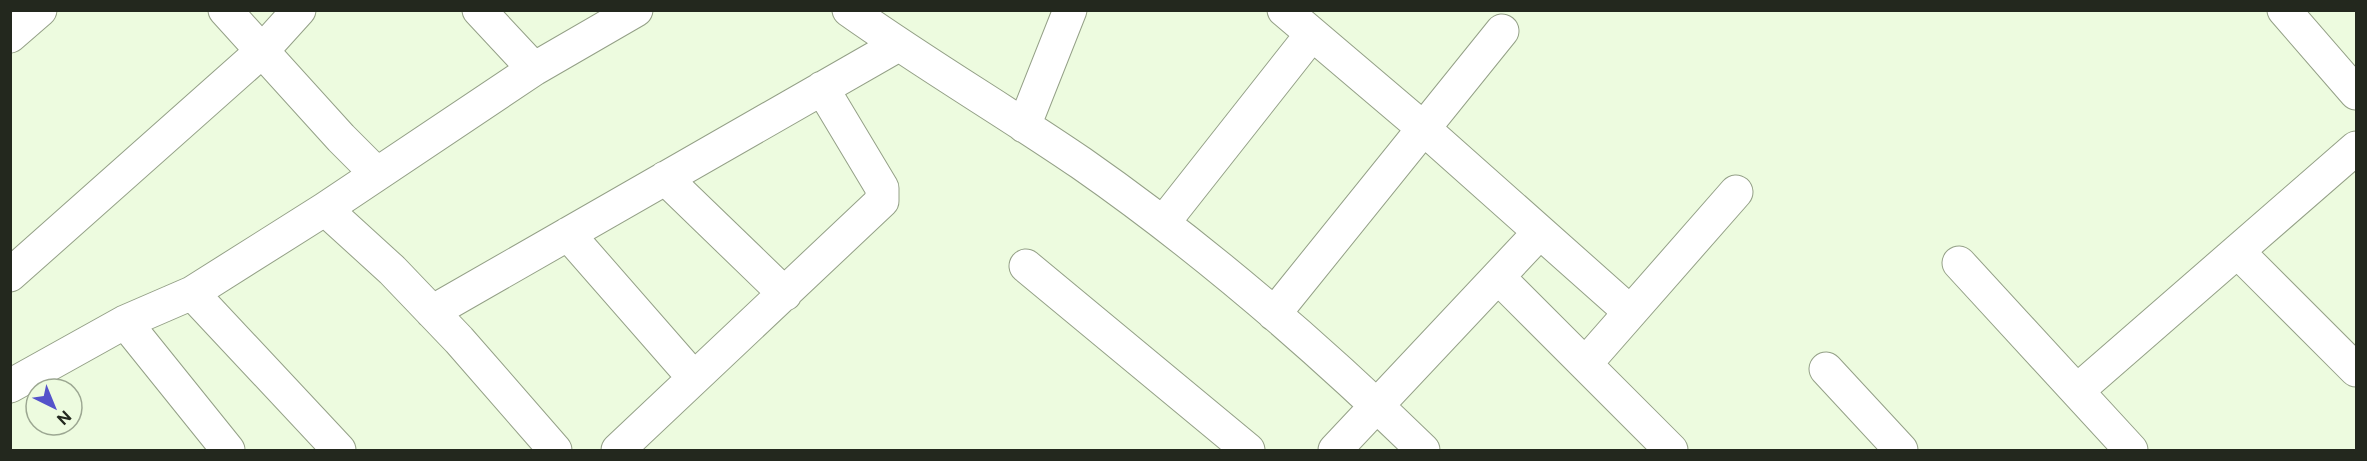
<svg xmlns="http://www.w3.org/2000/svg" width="2367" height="461" font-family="'Public Sans',sans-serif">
	<rect width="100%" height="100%" fill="#edfbdf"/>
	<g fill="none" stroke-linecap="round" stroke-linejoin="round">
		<g stroke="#94a087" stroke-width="35">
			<path id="street" d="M225,10L341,138L376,173
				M479,10L534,69
				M849,10C925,64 1005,111 1081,163C1203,248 1317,347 1423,450
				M1284,10L1423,128L1630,312
				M2284,10L2356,93
				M10,36L40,10
				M1024,126L1070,10
				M665,178L785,294
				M325,209L392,270L459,340L555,450
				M1163,223L1312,34
				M568,234L694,378
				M2239,253L2356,370
				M1959,263L2131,450
				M1026,266L1248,450
				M10,275L261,52L299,10
				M1499,278L1671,450
				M192,293L339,450
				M432,312L898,45
				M1274,314L1502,31
				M125,322L228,450
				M1586,363L1736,192
				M1826,369L1901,450
				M10,386L125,322L192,293L325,209L534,69L636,10
				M2078,390L2356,148
				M618,450L882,201V188L822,88
				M1335,450L1539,233"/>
		</g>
		<use href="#street" stroke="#fff" stroke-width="33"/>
	</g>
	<rect width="2367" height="461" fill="none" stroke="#23281e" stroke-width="24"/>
	<g transform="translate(54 407) rotate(137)"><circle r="28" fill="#edfbdf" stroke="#9ca792" stroke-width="1.5"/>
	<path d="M0-4.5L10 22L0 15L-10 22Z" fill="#5453ca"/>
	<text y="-9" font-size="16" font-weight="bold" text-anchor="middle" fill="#23281e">N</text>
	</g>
</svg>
